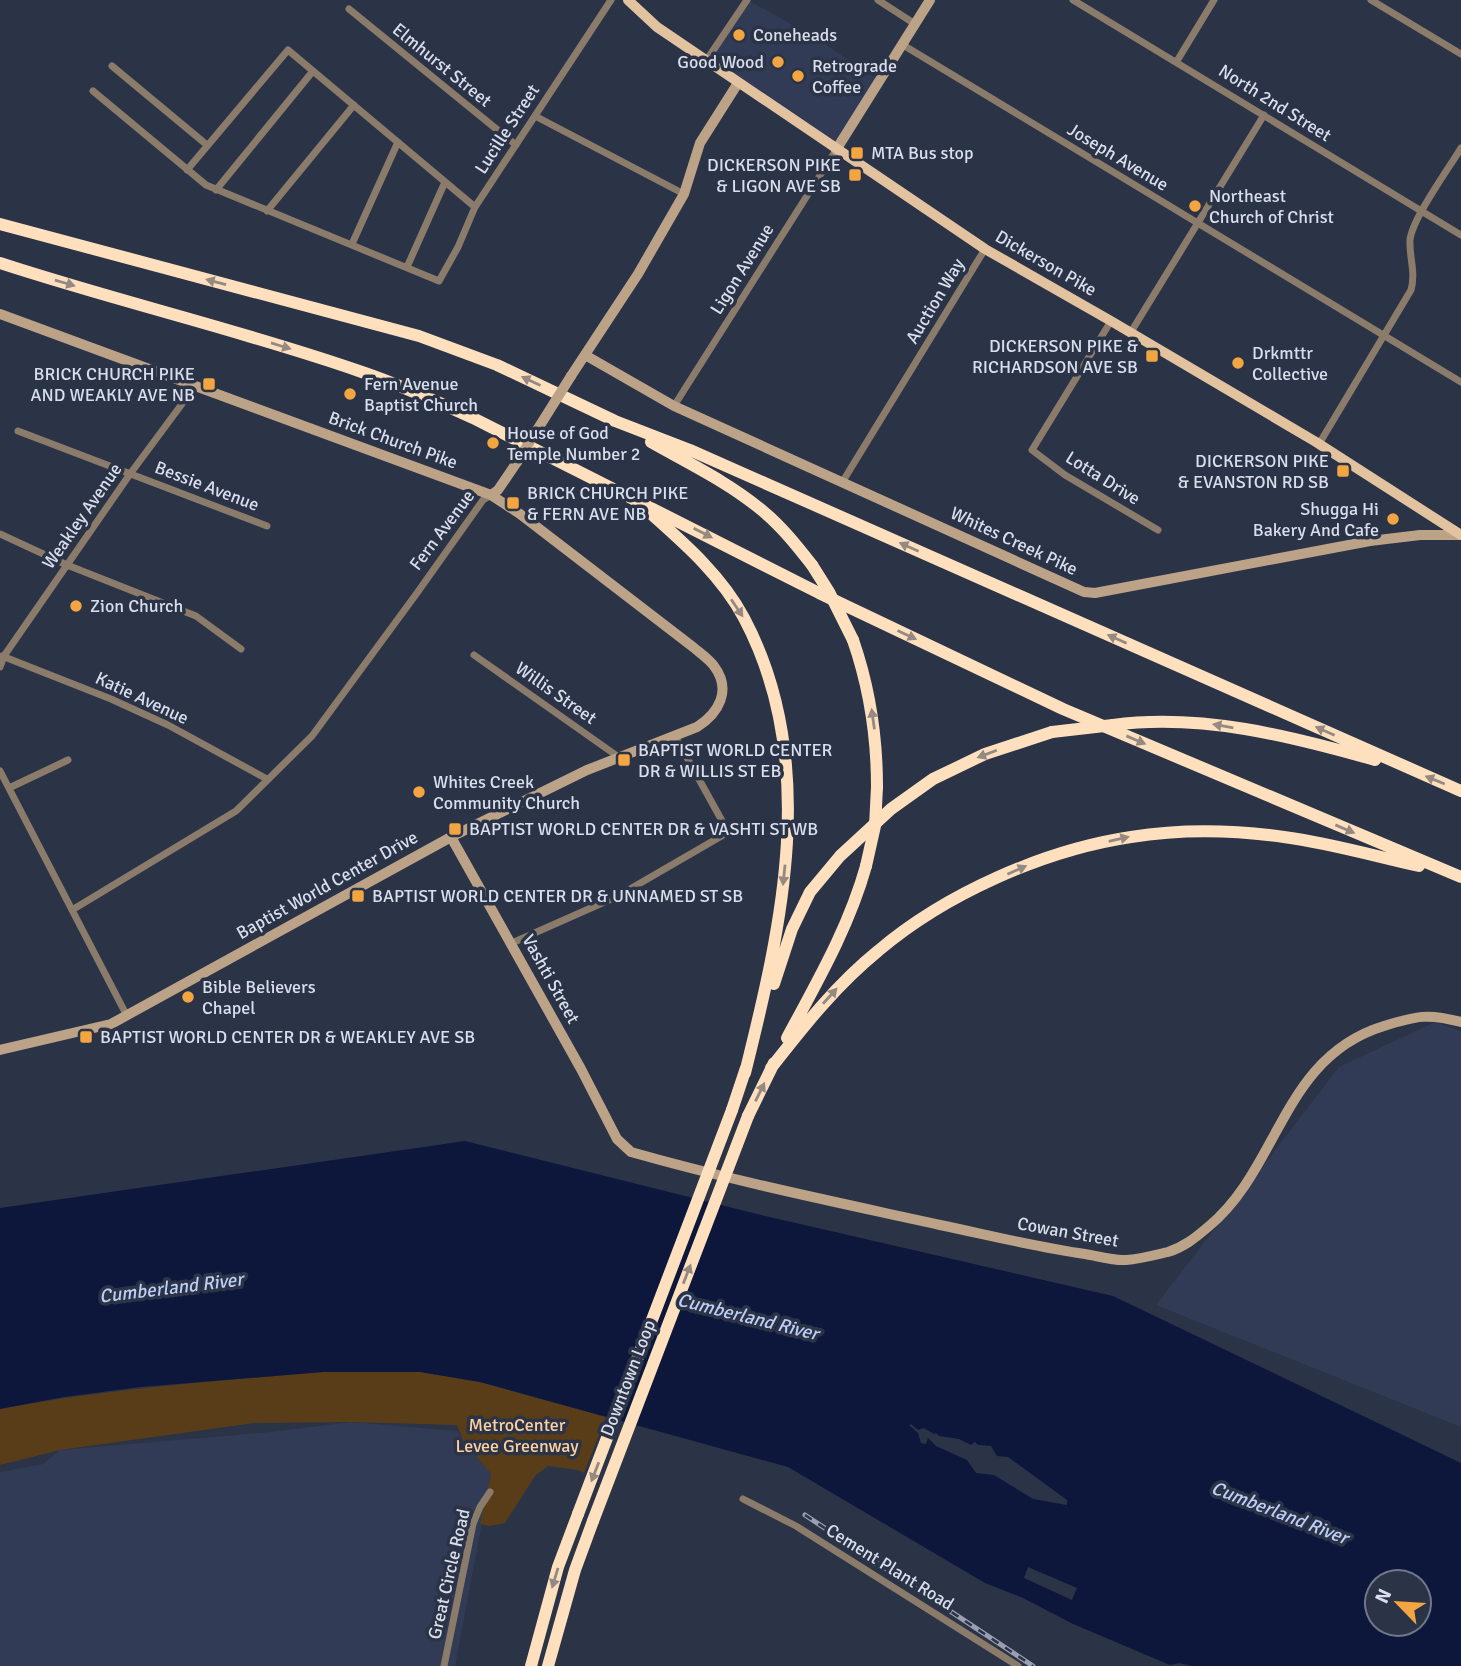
<svg xmlns="http://www.w3.org/2000/svg" width="1461" height="1666" font-family="Signika,sans-serif">
	<rect width="100%" height="100%" fill="#2b3347"/>
	<path fill="#313b55" d="M748,0L816,38L880,81L836,150L706,61Z
		M1435,1022L1461,1031V1427L1156,1305L1339,1067Z
		M351,1422L457,1431L491,1474L455,1666H0V1472L43,1464L60,1450L271,1432Z"/>
	<path fill="#593d19" d="M323,1372H420L480,1382L606,1417L584,1473L578,1470L548,1466L535,1476L505,1523L490,1526L480,1524L491,1474L463,1440L457,1425L351,1422L254,1423L60,1450L0,1465V1409C107,1389 215,1381 323,1372Z"/>
	<path fill="#0d173b" fill-rule="evenodd" d="M465,1141L761,1215L1113,1296L1461,1463V1666H1192L1179,1663L1170,1665L1073,1624L1023,1598L985,1583L788,1467L480,1382L420,1372H323L140,1387L64,1397L0,1409V1208ZM911,1424L918,1430L924,1428L934,1434L936,1433L939,1436L959,1439L971,1445L975,1442L978,1445L991,1446L997,1456L1008,1457L1067,1500V1505L1033,1499L994,1475L976,1473L967,1460L936,1446L928,1438L926,1444L921,1443L918,1433L909,1425ZM1028,1567L1077,1588L1072,1600L1024,1578ZM1377,1582H1419V1624H1377Z"/>
	<g fill="none" stroke-linecap="round" stroke-linejoin="round">
		<path stroke="#8a7b6a" stroke-width="7" d="M878,0L915,24
			M1073,0L1461,235
			M1371,0L1461,54
			M349,9L516,145
			M903,45L1461,382
			M706,61L747,0
			M1177,61L1214,0
			M112,66L207,145
			M93,91L206,185L439,281L458,247L475,207L611,0
			M535,116L684,194
			M187,170L288,50L475,207
			M216,190L313,71
			M267,211L354,105
			M352,244L398,142
			M407,267L445,182
			M1111,321L1032,450L1065,475L1158,530
			M1131,332L1264,115
			M674,406L836,150
			M18,431L267,526
			M1319,444L1411,290C1416,272 1409,257 1410,240C1412,219 1449,168 1461,148
			M843,481L985,249
			M0,534L67,565L196,616L241,649
			M474,655L620,758
			M2,656L111,699L168,725L267,779
			M0,667L4,656L130,474L196,385
			M0,771L127,1016
			M9,788L68,760
			M72,910L236,811L312,736L417,593L483,500L491,495
			M512,943L618,896L725,834L726,828L675,736
			M743,1499L796,1526L1018,1666
			M444,1666L473,1524L480,1507L490,1492"/>
		<path stroke="#bca388" stroke-width="10" d="M836,150L930,0
			M0,314L491,495L520,514L693,647C700,653 709,659 714,666C732,690 719,713 697,727L587,770L451,837L111,1024L0,1050
			M585,355L674,406L1084,592L1095,593L1370,541L1420,535H1461
			M571,376L638,274L684,194L700,143L738,83
			M491,495L498,490L517,462
			M451,837L581,1069L617,1139L631,1152C733,1181 836,1202 940,1225C988,1235 1036,1247 1085,1254C1098,1256 1113,1261 1126,1260C1140,1259 1155,1255 1168,1252C1184,1247 1195,1238 1208,1227C1280,1168 1282,1057 1384,1026C1416,1016 1428,1013 1461,1022"/>
		<path stroke="#e2c29f" stroke-width="10" d="M628,0L657,27L985,249L1111,321L1316,442L1461,535"/>
		<path stroke="#fee0be" stroke-width="12" d="M0,224L419,336L497,365L615,421L690,450L1461,791
			M0,263C119,302 241,330 359,371C398,384 436,401 473,418L819,593L1063,709L1461,877
			M651,442C690,464 730,483 764,512C782,527 797,546 812,565
			M649,512C684,543 722,576 744,618C820,761 782,925 745,1073
			M853,640C870,689 877,736 877,787
			M1113,725C1200,713 1291,736 1375,760
			M774,984L792,929L810,892L840,856L891,809L933,779L985,754L1052,732
			M787,1038C817,982 849,927 866,866
			M771,1068C804,1026 836,985 878,951C945,894 1044,850 1131,837C1180,829 1235,830 1284,837C1330,843 1374,856 1419,866
			M732,1110L746,1068
			M748,1116L774,1063
			M531,1666L558,1567L578,1514
			M548,1666L575,1570L593,1521"/>
		<g stroke="#999fb0" stroke-width="5">
			<path id="rail" d="M805,1515L1033,1666"/>
		</g>
		<use href="#rail" stroke="#2b3347" stroke-width="2.5" stroke-dasharray="8" stroke-linecap="butt"/>
		<path stroke="#bca388" stroke-width="10" d="M517,462L571,376"/>
		<path stroke="#fee0be" stroke-width="12" d="M812,565L829,592L853,640
			M1052,732L1113,725
			M866,866L875,826L877,787
			M578,1514L732,1110
			M593,1521L748,1116"/>
	</g>
	<defs><path id="oneway-solid" d="M-6-.8H1V-3.2L6.5 0L1 3.2V.8H-6Z" transform="scale(1.75)"/></defs>
	<g fill="#948a82">
		<use href="#oneway-solid" transform="translate(216 282) rotate(-165)"/>
		<use href="#oneway-solid" transform="translate(65 283) rotate(16)"/>
		<use href="#oneway-solid" transform="translate(281 346) rotate(17)"/>
		<use href="#oneway-solid" transform="translate(531 381) rotate(-155)"/>
		<use href="#oneway-solid" transform="translate(703 533) rotate(27)"/>
		<use href="#oneway-solid" transform="translate(909 547) rotate(-156)"/>
		<use href="#oneway-solid" transform="translate(737 608) rotate(56)"/>
		<use href="#oneway-solid" transform="translate(907 635) rotate(25)"/>
		<use href="#oneway-solid" transform="translate(1117 639) rotate(-156)"/>
		<use href="#oneway-solid" transform="translate(873 719) rotate(-98)"/>
		<use href="#oneway-solid" transform="translate(1223 726) rotate(-170)"/>
		<use href="#oneway-solid" transform="translate(1325 731) rotate(-156)"/>
		<use href="#oneway-solid" transform="translate(1136 740) rotate(23)"/>
		<use href="#oneway-solid" transform="translate(987 754) rotate(159)"/>
		<use href="#oneway-solid" transform="translate(1435 780) rotate(-158)"/>
		<use href="#oneway-solid" transform="translate(1345 829) rotate(23)"/>
		<use href="#oneway-solid" transform="translate(1119 839) rotate(-13)"/>
		<use href="#oneway-solid" transform="translate(1017 870) rotate(-24)"/>
		<use href="#oneway-solid" transform="translate(784 875) rotate(96)"/>
		<use href="#oneway-solid" transform="translate(830 996) rotate(-48)"/>
		<use href="#oneway-solid" transform="translate(760 1092) rotate(-64)"/>
		<use href="#oneway-solid" transform="translate(687 1274) rotate(-69)"/>
		<use href="#oneway-solid" transform="translate(595 1472) rotate(111)"/>
		<use href="#oneway-solid" transform="translate(555 1578) rotate(107)"/>
	</g>
	<g fill="#f2a541" stroke="#2b3347" stroke-width="2.5">
		<circle cx="739" cy="35" r="7"/>
		<circle cx="778" cy="62" r="7"/>
		<circle cx="798" cy="76" r="7"/>
		<rect x="850" y="146" width="14" height="14" rx="3.5"/>
		<rect x="848" y="168" width="14" height="14" rx="3.5"/>
		<circle cx="1195" cy="206" r="7"/>
		<rect x="1145" y="349" width="14" height="14" rx="3.5"/>
		<circle cx="1238" cy="363" r="7"/>
		<rect x="202" y="377" width="14" height="14" rx="3.5"/>
		<circle cx="350" cy="394" r="7"/>
		<circle cx="493" cy="443" r="7"/>
		<rect x="1336" y="464" width="14" height="14" rx="3.5"/>
		<rect x="506" y="496" width="14" height="14" rx="3.5"/>
		<circle cx="1393" cy="519" r="7"/>
		<circle cx="76" cy="606" r="7"/>
		<rect x="617" y="753" width="14" height="14" rx="3.5"/>
		<circle cx="419" cy="792" r="7"/>
		<rect x="448" y="822" width="14" height="14" rx="3.5"/>
		<rect x="351" y="889" width="14" height="14" rx="3.5"/>
		<circle cx="188" cy="997" r="7"/>
		<rect x="79" y="1030" width="14" height="14" rx="3.5"/>
	</g>
	<g text-anchor="middle" stroke-width="7" stroke-linejoin="round" paint-order="stroke">
		<g font-size="18" fill="#d9deec" stroke="#2b3347" text-anchor="start">
			<text x="753" y="41">Coneheads</text>
			<text x="764" y="68" text-anchor="end">Good Wood</text>
			<text x="812" y="72">Retrograde<tspan x="812" dy="21">Coffee</tspan></text>
			<text x="871" y="159">MTA Bus stop</text>
			<text x="841" y="171" text-anchor="end">DICKERSON PIKE<tspan x="841" dy="21">&amp; LIGON AVE SB</tspan></text>
			<text x="1209" y="202">Northeast<tspan x="1209" dy="21">Church of Christ</tspan></text>
			<text x="1138" y="352" text-anchor="end">DICKERSON PIKE &amp;<tspan x="1138" dy="21">RICHARDSON AVE SB</tspan></text>
			<text x="1252" y="359">Drkmttr<tspan x="1252" dy="21">Collective</tspan></text>
			<text x="195" y="380" text-anchor="end">BRICK CHURCH PIKE<tspan x="195" dy="21">AND WEAKLY AVE NB</tspan></text>
			<text x="364" y="390">Fern Avenue<tspan x="364" dy="21">Baptist Church</tspan></text>
			<text x="507" y="439">House of God<tspan x="507" dy="21">Temple Number 2</tspan></text>
			<text x="1329" y="467" text-anchor="end">DICKERSON PIKE<tspan x="1329" dy="21">&amp; EVANSTON RD SB</tspan></text>
			<text x="527" y="499">BRICK CHURCH PIKE<tspan x="527" dy="21">&amp; FERN AVE NB</tspan></text>
			<text x="1379" y="515" text-anchor="end">Shugga Hi<tspan x="1379" dy="21">Bakery And Cafe</tspan></text>
			<text x="90" y="612">Zion Church</text>
			<text x="638" y="756">BAPTIST WORLD CENTER<tspan x="638" dy="21">DR &amp; WILLIS ST EB</tspan></text>
			<text x="433" y="788">Whites Creek<tspan x="433" dy="21">Community Church</tspan></text>
			<text x="469" y="835">BAPTIST WORLD CENTER DR &amp; VASHTI ST WB</text>
			<text x="372" y="902">BAPTIST WORLD CENTER DR &amp; UNNAMED ST SB</text>
			<text x="202" y="993">Bible Believers<tspan x="202" dy="21">Chapel</tspan></text>
			<text x="100" y="1043">BAPTIST WORLD CENTER DR &amp; WEAKLEY AVE SB</text>
		</g>
		<g font-size="18" fill="#d9deec" stroke="#2b3347">
			<text transform="translate(442 65) rotate(39)" y="6">Elmhurst Street</text>
			<text transform="translate(1275 103) rotate(32)" y="6">North 2nd Street</text>
			<text transform="translate(507 129) rotate(-57)" y="6">Lucille Street</text>
			<text transform="translate(1118 157) rotate(31)" y="6">Joseph Avenue</text>
			<text transform="translate(1046 263) rotate(30)" y="6">Dickerson Pike</text>
			<text transform="translate(742 269) rotate(-58)" y="6">Ligon Avenue</text>
			<text transform="translate(935 301) rotate(-59)" y="6">Auction Way</text>
			<text transform="translate(393 440) rotate(20)" y="6">Brick Church Pike</text>
			<text transform="translate(1103 478) rotate(32)" y="6">Lotta Drive</text>
			<text transform="translate(207 486) rotate(21)" y="6">Bessie Avenue</text>
			<text transform="translate(82 516) rotate(-55)" y="6">Weakley Avenue</text>
			<text transform="translate(442 530) rotate(-53)" y="6">Fern Avenue</text>
			<text transform="translate(1014 541) rotate(25)" y="6">Whites Creek Pike</text>
			<text transform="translate(556 693) rotate(35)" y="6">Willis Street</text>
			<text transform="translate(142 698) rotate(25)" y="6">Katie Avenue</text>
			<text transform="translate(327 885) rotate(-29)" y="6">Baptist World Center Drive</text>
			<text transform="translate(551 979) rotate(61)" y="6">Vashti Street</text>
			<text transform="translate(1068 1232) rotate(10)" y="6">Cowan Street</text>
			<text transform="translate(628 1378) rotate(-69)" y="6">Downtown Loop</text>
			<text transform="translate(890 1567) rotate(32)" y="6">Cement Plant Road</text>
			<text transform="translate(449 1574) rotate(-77)" y="6">Great Circle Road</text>
		</g>
		<g font-size="18" fill="#fcd0a0" stroke="#2b3347">
			<text x="517" y="1431">MetroCenter<tspan x="517" dy="21">Levee Greenway</tspan></text>
		</g>
		<g font-size="19" font-style="italic" fill="#becef7" stroke="#2b3347">
			<text transform="translate(171 1287) rotate(-7)" y="7">Cumberland River</text>
			<text transform="translate(748 1316) rotate(14)" y="7">Cumberland River</text>
			<text transform="translate(1280 1512) rotate(21)" y="7">Cumberland River</text>
		</g>
	</g>
	<g transform="translate(1398 1603) rotate(295)"><circle r="33" fill="#2b3347" stroke="#717789" stroke-width="2"/>
	<path d="M0-5L12 26L0 18L-12 26Z" fill="#f2a541"/>
	<text y="-10" font-size="19" font-weight="bold" text-anchor="middle" fill="#d9deec">N</text>
	</g>
</svg>
